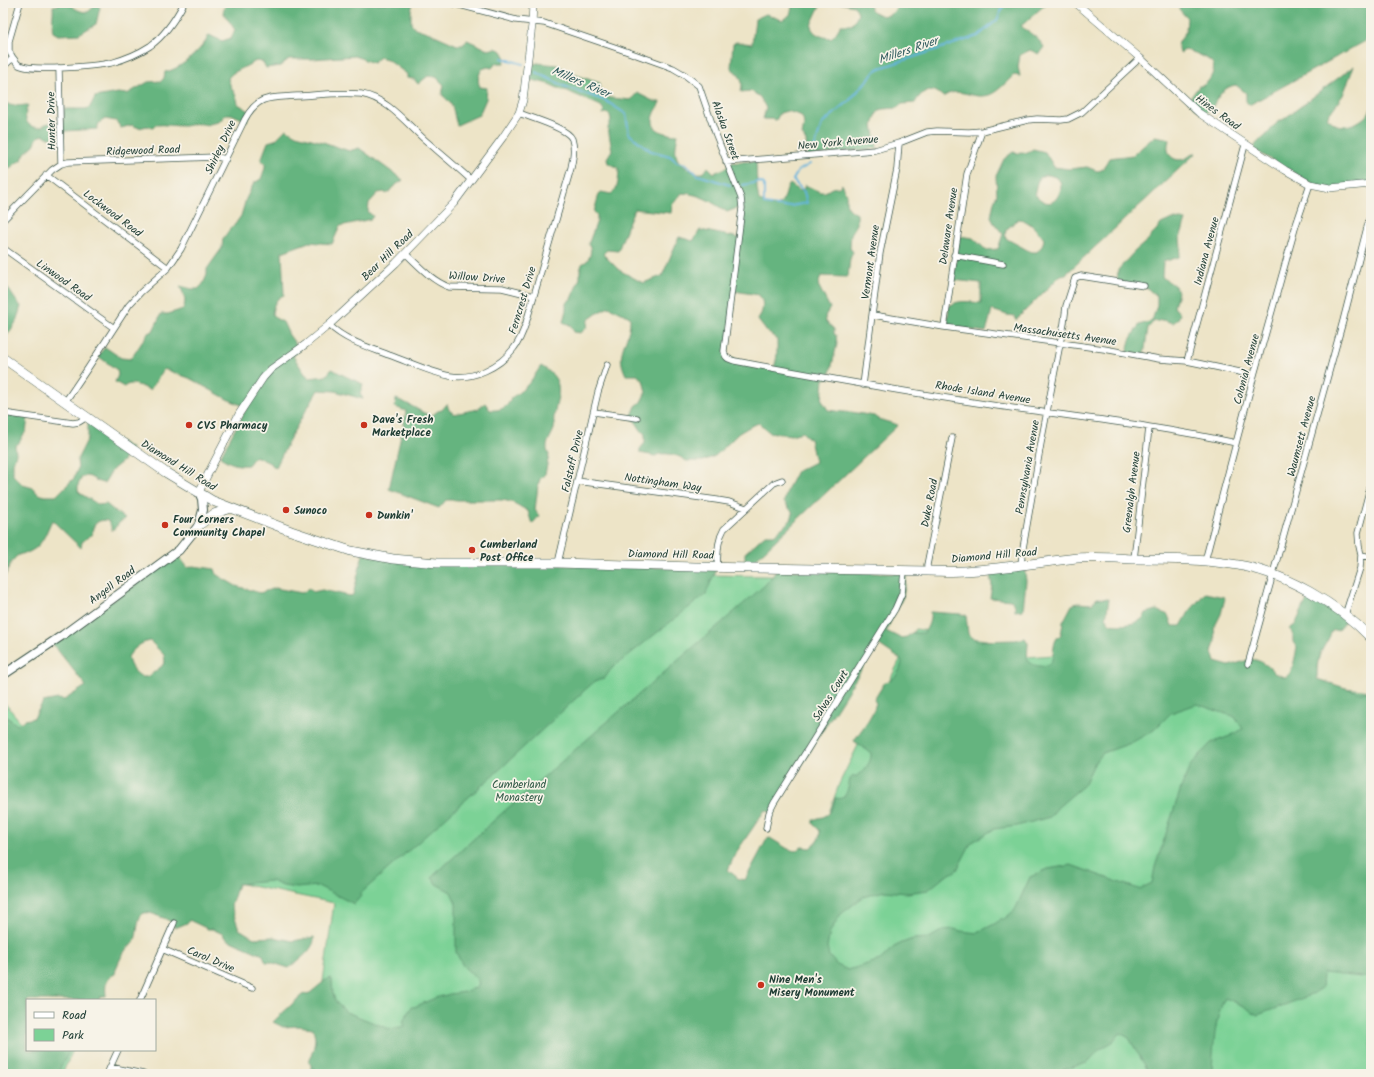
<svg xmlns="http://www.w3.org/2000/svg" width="1374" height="1077" font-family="Kalam,sans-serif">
	<rect width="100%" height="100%" fill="#f7f3e8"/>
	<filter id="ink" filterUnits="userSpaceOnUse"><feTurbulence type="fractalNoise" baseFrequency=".025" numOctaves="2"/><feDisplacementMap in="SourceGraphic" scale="8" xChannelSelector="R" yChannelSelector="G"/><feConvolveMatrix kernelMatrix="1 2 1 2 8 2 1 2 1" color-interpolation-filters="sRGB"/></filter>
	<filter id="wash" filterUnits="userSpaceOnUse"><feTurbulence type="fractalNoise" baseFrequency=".012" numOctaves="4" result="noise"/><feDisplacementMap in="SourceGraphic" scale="16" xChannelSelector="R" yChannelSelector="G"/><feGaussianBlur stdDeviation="0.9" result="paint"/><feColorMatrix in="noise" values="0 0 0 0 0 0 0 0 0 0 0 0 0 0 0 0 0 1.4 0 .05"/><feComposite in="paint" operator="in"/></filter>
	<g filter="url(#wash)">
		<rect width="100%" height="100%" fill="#ede4c7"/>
		<path fill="#7cd296" stroke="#4e8865" d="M422,570L879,578L714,887L802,881L824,828L839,784L915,629L999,642L1026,657L1054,655L1371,691V1074H310L334,903L155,866L27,1000V1050H73L62,1074H3V701L23,725L58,700L87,737Z"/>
		<path fill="#65b47f" stroke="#42785a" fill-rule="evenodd" d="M59,3H70C74,9 80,12 88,12L96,5L100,7L96,24L79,34L58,35L53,32C51,23 54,15 53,6L58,5Z
			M226,3L235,5L246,3H413L411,11V23L415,28L430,33L457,45H463L467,40L489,50L495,48L502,51L506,58L504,63H496L492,68L488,67L482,69C478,76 477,80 480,87L487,88L486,99L479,115L457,125C452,111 456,106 442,95L444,85L436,77L428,76L418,84L414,79L407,78V74L404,72L387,59L380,57L373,63L355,56L312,59H289L280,66L266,68L263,62L256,61L233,73L228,78C230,89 237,93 238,104L251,112L247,121L231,114H226L219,122L209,124L206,125C199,122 191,125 184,126C174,126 165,124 155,125L153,128L147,126L139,128L132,125L121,128L116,121L105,119L99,123L97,129L65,131L64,137L49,138L44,135L38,137L34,145L25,153L22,159L3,173V87L5,89C5,92 4,96 4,99C7,109 21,105 28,105C23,116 25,129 40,127C45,126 41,126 46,124C50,122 57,123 62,123L63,121L64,109H86L90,107L95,97L118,93L127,94L148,82L161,81L164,78L165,72C178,70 194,56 202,46C205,43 207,39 209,35L222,41L231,38L235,30L223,12Z
			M793,3H825C819,6 818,10 815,16C814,19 812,22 811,25C811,34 824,38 831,38L836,33L841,25H852C857,17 861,14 854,6L840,3H868C869,11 881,18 889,15C893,13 896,9 898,5L906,3H1047L1021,26C1029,33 1038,37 1044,47L1039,54L1030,50L1020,55L1018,67L1020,76L1014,75C1006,82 998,92 989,95C972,100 959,85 943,97C932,85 922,90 915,103L902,104L897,108L882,109L877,113L873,125L877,148L807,156L806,141L802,135L804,125L803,119L800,115L787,111L780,113L776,120L771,119H763L766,108L760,97L751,91L741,92C744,80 740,75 731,68L733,44L736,42L752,44L755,19L766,14L782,20L790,15Z
			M1180,3H1371V38L1249,105L1246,101V93L1236,85C1225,86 1218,96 1213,106C1211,109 1207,112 1204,115L1188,101L1199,86C1207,87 1216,72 1213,64C1210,58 1191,51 1185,50L1180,53L1178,44L1186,31L1187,18L1179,9Z
			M537,63L557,65L573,74L600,83V91L610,98L631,100L637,93L655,102H660C655,114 646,125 662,132C668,134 672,135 678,135C676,143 674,153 678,160C681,165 695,175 702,173C704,173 707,169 708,167L714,173L728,167V163L756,161L757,189L759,200C770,207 779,211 785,196C787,191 786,188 790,184L799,191L803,190L805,185L820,192H825L832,188L839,187L842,184L843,189L847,193C844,203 847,209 857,214V224L851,234L850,248L853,252L850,259L848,276L846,277L821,276L818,285L830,308L825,316L826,322L834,329V334L836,335L837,344L829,378L824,379L822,400L828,410L843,412H851L874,416L878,419L898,425L745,569V553L765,535H774L791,520L793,513L784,502L787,490L797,471L815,462L810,439L802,432L791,435L769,432L759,423L751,426L739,433L715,456L703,461H686C681,455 662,451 655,456L640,453V449L645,443V434C639,430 638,422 631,418L636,406L641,402L646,392L643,380L637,375H626C617,356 623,351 628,333C630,328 630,323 630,317L609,307L599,312L588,320L587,327L581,333L574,332L570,325L563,322L566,310V303L571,299L580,278V271L582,264L587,261L590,256L591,248L588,245L597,221V215L594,212L599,194L601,192L611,194C619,189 618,179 619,171L617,167L608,163L607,158L612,150L608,128L611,120L610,115L606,113L603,114L604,110L601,106L565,90H562L549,84L528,79L530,66ZM682,193C701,194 712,202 727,212L742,206C742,216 745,229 740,238L700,230L693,241L679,237L662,276L643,283L619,270L603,254L607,250L618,251L634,209L671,213L672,205ZM734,291L759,295C765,302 763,312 758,320L767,332L777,339C777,349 778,360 773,369L726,357Z
			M1354,66L1343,95L1327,117C1330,120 1333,123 1337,125C1349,129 1366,120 1371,109V185L1330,190L1313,184L1253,149C1258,139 1263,140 1269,132C1275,125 1275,123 1284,119Z
			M286,129L296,135L323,142L349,151L359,148L403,180L393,187L387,194L384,192L378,193L369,203L368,212L373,216L371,219L340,226L332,244L309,242L282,252L284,295C276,298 273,305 272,314L275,318L283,322L289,335L300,350L293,356L305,374L310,378L326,376L332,369L345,376L361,383L363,385L360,394L363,399L335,391L318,390L291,436L276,467L271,465L270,463L255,456L248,465C236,466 230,463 220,457L246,409V407L227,399L189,378L164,369L150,390C142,387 131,380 124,387L115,382L118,375L117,370L98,356L105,347L121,358L131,359L148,333L153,331L161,314H168L183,309C187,300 184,295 180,286L192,289H198L203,284L207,275V269L222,248L223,239L232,226L233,227L241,216L246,199L254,183L261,179L265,168V163L261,160L268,142L275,140Z
			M1155,136L1166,138L1169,140C1163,158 1180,167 1193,153H1196L1066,274L1061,275L1016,320L1015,316L1007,315L992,310L986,332L947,326L949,306C960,299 968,302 981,303V283L953,280L959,236L973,238L986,250L998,249L1003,234L994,223L991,217L994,202L997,194L996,176L1004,159L1013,152C1021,154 1026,154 1033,149L1045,152L1054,167L1069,169L1087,167L1097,171L1102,170L1109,158L1133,155ZM1044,175C1057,175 1065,181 1059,194C1053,207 1043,204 1035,194C1036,185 1036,180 1044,175ZM1018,219C1028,219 1038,231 1044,239C1043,245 1041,248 1037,252H1031L1007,239L1005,236L1006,230Z
			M1172,219L1186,220L1180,238L1181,248L1179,257L1163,262L1162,277L1175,286L1178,292L1174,307L1180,314L1178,319L1173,323L1163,320L1153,322L1148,328L1144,355L1127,353L1130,340L1139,325L1152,321L1157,305V297L1146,287L1117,282L1118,270L1134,252L1148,240L1161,224Z
			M3,281C10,290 13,298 21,306L16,322L4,340Z
			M541,366C566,381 558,392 554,417C553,421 555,425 554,429C551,438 543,445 549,455L545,474L540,479L538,485L535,510L539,516L532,524L528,511L512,502L502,500H446L439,508L389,489L405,418L406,411L395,407L396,399C409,403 418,411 431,416L438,411L442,410L447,404L449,410L454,414L478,409L485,403L490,410C500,411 508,408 511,398C528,387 530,382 541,366Z
			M3,413L28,418L26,432C21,436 21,443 15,446L16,454L13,463V475L23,485L33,488L37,493L44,496H56L74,478L78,468L77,460L88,438V422L131,448L123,461L113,469L104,483C95,483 91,473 82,477L78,485V491L81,494L99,505L106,504L125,519L120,522L112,531L111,526L108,521C98,518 92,525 92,534L82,542L81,548L52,520C46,532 43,545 31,551C27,554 20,553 17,556C9,563 8,571 3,580Z
			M363,554L397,561L716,569L706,594L611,669L605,678L594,682L586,689L498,771L360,894L361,896L354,904L318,886L297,888L283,886L271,881L238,884L231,906L239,929L254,938L273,937L293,941L314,937C316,949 297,961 289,968L270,962H266L263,955L233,942L225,938L223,934L212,929H208L189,920L187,923L175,928C171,920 166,919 158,916C133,904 141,927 134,942C133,945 129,946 127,948C122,955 116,966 115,974C105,978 105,986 106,996H102L98,1000H27V1050H70L59,1071L60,1074H3V714L17,725L25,720L34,718L43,702L58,699L64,700L86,686L52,643L176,556L178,555L188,568L193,566L215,569L217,575L236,586L260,593L275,588L302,593L304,592L308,588L313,592L322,590L350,596L353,595ZM150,641L164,655L165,661L162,666L148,677H142C134,672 129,666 128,657C133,649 141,642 150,641Z
			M1024,565L1026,581L1023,610L1015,611V605L1011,600L990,598L992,585L989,571Z
			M777,570L907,574L903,597L886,631L900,638L907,637L911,633H924C928,626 931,621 930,612L961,614L966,615L968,634L977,641L1016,640L1025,638L1028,643L1027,660C1032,664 1034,666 1041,666C1058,667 1050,648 1057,638C1058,637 1060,636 1061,634L1063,622L1072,605L1077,603L1092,604L1097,598L1109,599L1106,618L1110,624C1121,626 1142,625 1146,613L1157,610L1168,615L1172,626H1181L1189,612L1205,593L1224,597L1225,598L1221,614L1214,628L1215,641L1212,652L1215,662L1229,666L1251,659C1260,660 1270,666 1274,673C1277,674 1281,676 1284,677C1293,677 1295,655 1297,648L1293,642V633L1289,629L1295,625L1305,604L1312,594L1347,619L1338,630L1332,631C1329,639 1323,647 1320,654C1317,662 1317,671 1317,679L1358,692H1371V978L1323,973L1322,988L1311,995L1258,1015C1252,1013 1249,1009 1244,1006C1238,1003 1231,1001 1225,998C1214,1019 1214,1045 1212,1069L1213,1074H1150L1129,1038L1120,1033L1114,1041L1099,1050L1087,1063L1064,1069L1059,1074H585L569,1070L562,1072V1074H317L309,1062L316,1041L313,1028L298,1026L283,1027L273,1022L276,1019L302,995L310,993L327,979L331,978L332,979L333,994L336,1002L346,1012L390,1029L405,1026L403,1022L411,1007H414L435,998L450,994L464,992L471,989L477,988L479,983L476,978L463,966L456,952V903L451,892L436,884L432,877L433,876L501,814L765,585ZM878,644L900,659L902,662C900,671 895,681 885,682L874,700L876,703C872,718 862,728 854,741L871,753C872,763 864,770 857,776H853L850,779C849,784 847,796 842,798C840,799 836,798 835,798C834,804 832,813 825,816C822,818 820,817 816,819H813V824L820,831C820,840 816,843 810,848L802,847L795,851L788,849L770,838L767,839L745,880L739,879L728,870L735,854L765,810L773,813L828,722ZM1197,704L1235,717L1243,729L1230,736L1211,743L1190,766L1181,788L1155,867L1152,883L1139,889L1118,882L1071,865L1048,869L1030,877L1015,910L1004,919H1000L996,923L977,933L961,931L954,929L943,930L929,938L913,939L902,943L894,947L880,960L848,970L837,965L829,956L827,947L830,932L841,914L863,897L884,891L907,893L928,890L943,878L957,870L971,843L994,829L1017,826L1050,817L1058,807L1084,785L1094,764L1103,753L1131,743L1154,730L1171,713Z"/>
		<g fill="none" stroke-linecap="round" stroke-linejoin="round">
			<path stroke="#63b4de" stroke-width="2" d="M502,58L523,64
				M536,72L564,86L606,101L626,114L629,134L651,151L670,156L677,162L686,164L698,175L730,185
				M814,149L822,124L849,101L877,69L978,36L997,20L1005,3
				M743,185L759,182L764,184V204L785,207L807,203L804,192L793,180L798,171L810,164"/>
		</g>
	</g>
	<g filter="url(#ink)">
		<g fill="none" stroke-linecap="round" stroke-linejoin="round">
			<g stroke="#3e564a" stroke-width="7">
				<path id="minor" d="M452,3L516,20L544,23L620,49L673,68L685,75L699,86L716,135L741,198L742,208L724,351C725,358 728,359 735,361C820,377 906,392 991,405C1073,417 1156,425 1236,443
					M643,3H644
					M13,58C15,60 17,64 19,65C33,72 95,66 111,63C125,59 138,54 150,46C164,36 176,18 184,3
					M3,67L13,58L9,51V41L20,3
					M59,68L61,164
					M726,162L875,150L899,143L927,132L937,131L969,132L982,131L1028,120L1037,119L1061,120L1068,119L1082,112L1140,58
					M46,175L168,268
					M3,220L52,170L61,164L68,162L217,157L226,159
					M3,248L114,328
					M406,254C419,266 432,281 449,287L502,288L534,296
					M954,255L1003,264
					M873,315L944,327L1104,349L1159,359L1187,361L1254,375
					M329,325C346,341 368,347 389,355C409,362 429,372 450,376C473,380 500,367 514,348C520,341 523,332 526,323L571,168C573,158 575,149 572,139C568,128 531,118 519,113
					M944,327L967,174L982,131
					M1187,361L1245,145
					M863,385L880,253L897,169L899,143
					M65,402L88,368L129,305L141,292L168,268L181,249L245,119C259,94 271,98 297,96C317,95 340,92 361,94C387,98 406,123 425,140C440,153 456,166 471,180
					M594,412L637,418
					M3,413L73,423L79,422L87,417
					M577,481L717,500L729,502L746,508
					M1361,555L1371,557
					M1134,559L1149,428
					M1205,561L1254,375L1296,225L1310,184
					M558,563L598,392L607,365
					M1021,565L1022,554L1041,443L1064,323L1066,306L1075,278L1081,276L1144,286
					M717,567C718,553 717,541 724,529L774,483L782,480
					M928,571L927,565L952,438
					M1345,615L1360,568L1361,555L1359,546L1358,533L1371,484
					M1248,664L1343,321L1371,212
					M766,828L769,813L774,803L895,609L902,593L904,571
					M162,949L252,988
					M140,1000L174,923
					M110,1067L143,1074
					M107,1074L118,1050"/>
			</g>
			<g stroke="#3e564a" stroke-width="8">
				<path id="tertiary" d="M1076,3L1140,58L1199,113L1285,170L1310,184L1330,188L1371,184
					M199,492L212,466L239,414L263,378L271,369L306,344L329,325L396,263L454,203L503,137L519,113L523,100L532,25L533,3"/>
			</g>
			<g stroke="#3e564a" stroke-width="10">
				<path id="secondary" d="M3,675L63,635L179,550L199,525L203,510L202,499L199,492"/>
			</g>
			<g stroke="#3e564a" stroke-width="10">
				<path id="primary" d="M3,358L165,472L213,501L291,531L351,551L393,559L437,563H558L695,567L928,571C940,571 952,572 964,571C999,569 1034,563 1069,559C1091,556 1113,558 1135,559C1170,559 1203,559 1238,565C1285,573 1338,604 1371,638
					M199,525L214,514L231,508"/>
			</g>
			<use href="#minor" stroke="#fff" stroke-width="5.5"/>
			<use href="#tertiary" stroke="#fff" stroke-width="7"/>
			<use href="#secondary" stroke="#fff" stroke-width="8"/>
			<use href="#primary" stroke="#fff" stroke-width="9"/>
		</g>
	</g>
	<g fill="#c8321e" stroke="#f7f3e8" stroke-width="1.5">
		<circle cx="189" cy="425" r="4"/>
		<circle cx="364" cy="425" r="4"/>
		<circle cx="286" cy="510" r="4"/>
		<circle cx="369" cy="515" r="4"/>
		<circle cx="165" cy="525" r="4"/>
		<circle cx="472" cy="550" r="4"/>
		<circle cx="761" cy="985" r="4"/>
	</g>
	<g text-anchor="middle" stroke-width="3.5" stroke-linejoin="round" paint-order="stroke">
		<g font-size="11" fill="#1f3d34" stroke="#f7f3e8">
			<text transform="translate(1218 112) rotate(36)" y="4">Hines Road</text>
			<text transform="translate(51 121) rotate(-91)" y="4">Hunter Drive</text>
			<text transform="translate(726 130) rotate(70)" y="4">Alaska Street</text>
			<text transform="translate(838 142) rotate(-5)" y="4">New York Avenue</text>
			<text transform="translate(220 147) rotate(-65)" y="4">Shirley Drive</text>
			<text transform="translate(143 150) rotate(-2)" y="4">Ridgewood Road</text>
			<text transform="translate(113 213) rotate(37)" y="4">Lockwood Road</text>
			<text transform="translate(948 226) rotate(-82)" y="4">Delaware Avenue</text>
			<text transform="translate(1206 251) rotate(-75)" y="4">Indiana Avenue</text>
			<text transform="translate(387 255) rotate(-44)" y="4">Bear Hill Road</text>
			<text transform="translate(870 262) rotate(-82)" y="4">Vermont Avenue</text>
			<text transform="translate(477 277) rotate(4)" y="4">Willow Drive</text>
			<text transform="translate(64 280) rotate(35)" y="4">Linwood Road</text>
			<text transform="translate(522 300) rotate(-73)" y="4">Ferncrest Drive</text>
			<text transform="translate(1065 334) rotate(8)" y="4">Massachusetts Avenue</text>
			<text transform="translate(1246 369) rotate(-75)" y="4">Colonial Avenue</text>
			<text transform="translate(983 392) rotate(9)" y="4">Rhode Island Avenue</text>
			<text transform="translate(1301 436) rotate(-75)" y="4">Waumsett Avenue</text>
			<text transform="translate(572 461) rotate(-77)" y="4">Falstaff Drive</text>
			<text transform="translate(179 465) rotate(32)" y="4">Diamond Hill Road</text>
			<text transform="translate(1027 467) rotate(-80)" y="4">Pennsylvania Avenue</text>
			<text transform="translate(663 482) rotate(8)" y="4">Nottingham Way</text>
			<text transform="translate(1131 492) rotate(-83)" y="4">Greenalgh Avenue</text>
			<text transform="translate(929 503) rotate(-79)" y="4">Duke Road</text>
			<text transform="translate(671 554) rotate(1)" y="4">Diamond Hill Road</text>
			<text transform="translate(994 555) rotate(-5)" y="4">Diamond Hill Road</text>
			<text transform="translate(112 585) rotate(-37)" y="4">Angell Road</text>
			<text transform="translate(830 695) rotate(-58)" y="4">Salvas Court</text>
			<text transform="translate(211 959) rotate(23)" y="4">Carol Drive</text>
		</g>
		<g font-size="11" font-weight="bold" fill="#1f3d34" stroke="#f7f3e8" text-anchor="start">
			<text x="372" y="423">Dave's Fresh<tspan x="372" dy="13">Marketplace</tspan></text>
			<text x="197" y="429">CVS Pharmacy</text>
			<text x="294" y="514">Sunoco</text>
			<text x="377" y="519">Dunkin'</text>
			<text x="173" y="523">Four Corners<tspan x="173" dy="13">Community Chapel</tspan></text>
			<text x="480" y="548">Cumberland<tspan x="480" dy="13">Post Office</tspan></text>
			<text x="769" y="983">Nine Men's<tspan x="769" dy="13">Misery Monument</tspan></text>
		</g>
		<g font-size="11" fill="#325b48" stroke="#f7f3e8">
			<text x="519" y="788">Cumberland<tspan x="519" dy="13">Monastery</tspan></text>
		</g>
		<g font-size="12" font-style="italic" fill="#305b5e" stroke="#f7f3e8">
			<text transform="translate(908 50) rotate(-19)" y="4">Millers River</text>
			<text transform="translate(581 82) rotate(23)" y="4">Millers River</text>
		</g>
	</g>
	<rect width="1374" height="1077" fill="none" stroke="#f7f3e8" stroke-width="16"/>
	<rect x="26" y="999" width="130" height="52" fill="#f7f3e8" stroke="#a1aaa0"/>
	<rect x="34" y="1012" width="20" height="6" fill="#ffffff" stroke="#a1aaa0"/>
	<text x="62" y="1019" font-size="12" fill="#1f3d34">Road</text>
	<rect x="34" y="1029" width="20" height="12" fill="#7cd296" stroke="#a1aaa0"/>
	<text x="62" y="1039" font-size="12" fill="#1f3d34">Park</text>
</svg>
